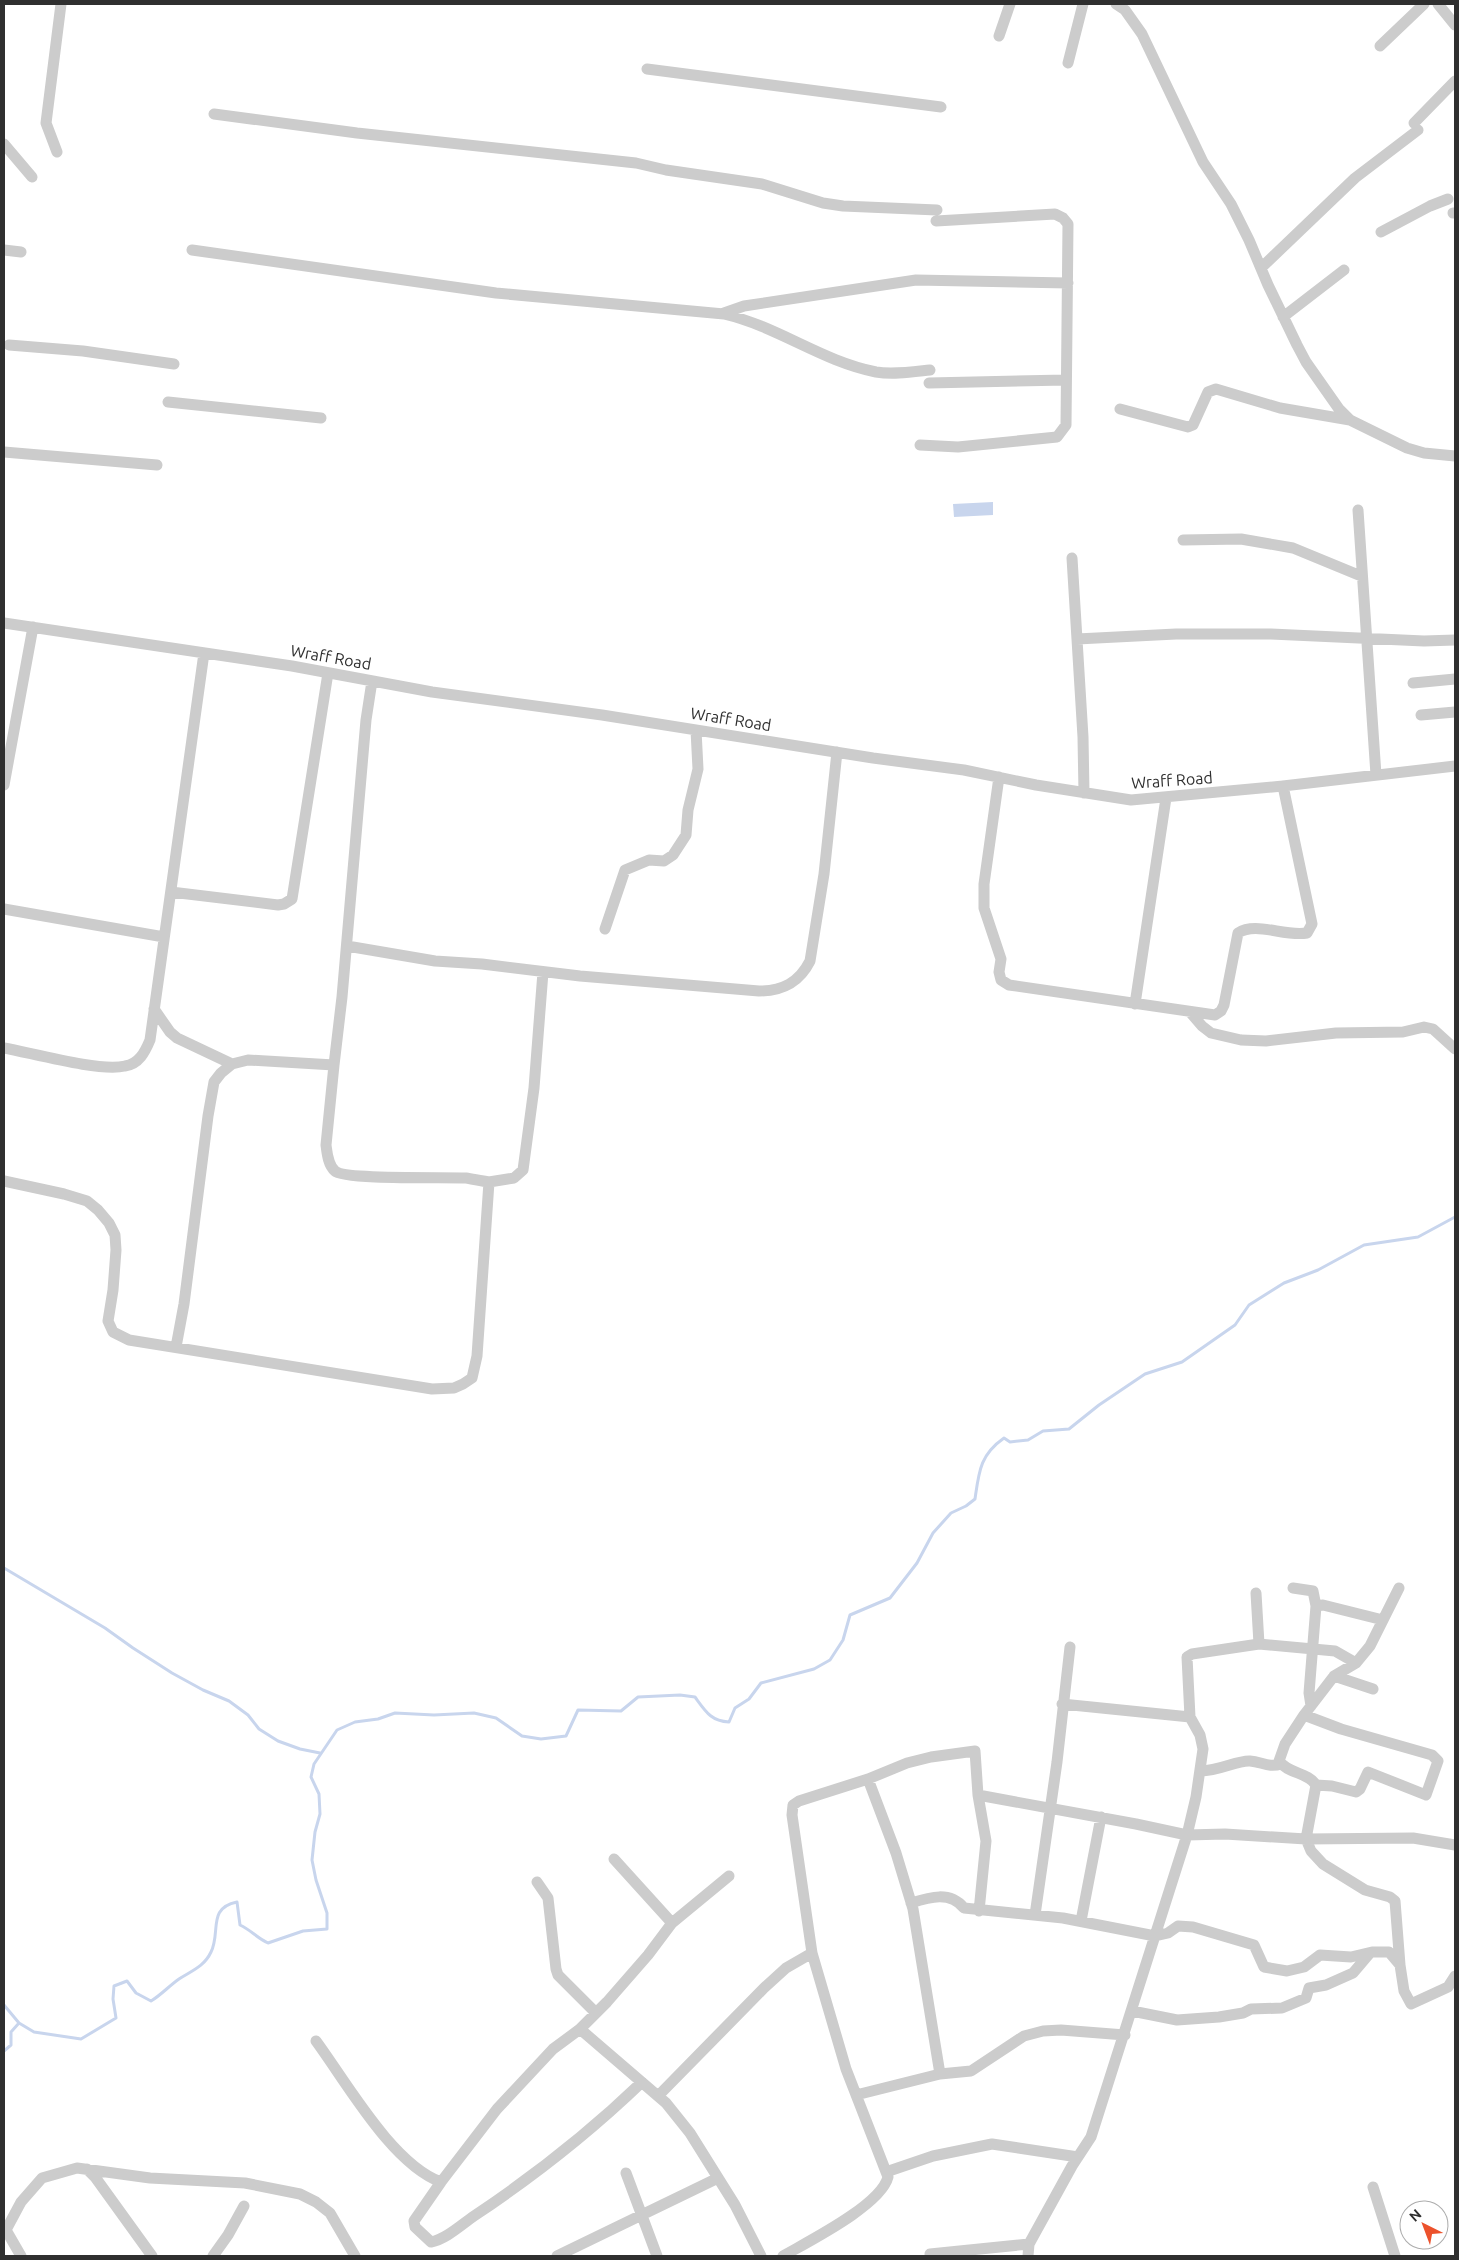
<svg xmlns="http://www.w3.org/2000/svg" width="1459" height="2260" font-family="Ubuntu,sans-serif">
	<rect width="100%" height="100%" fill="#fff"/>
	<path fill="#c8d5ed" d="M993,502V515L954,517L953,504Z"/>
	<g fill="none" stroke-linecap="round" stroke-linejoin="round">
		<path stroke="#c8d5ed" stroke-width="3" d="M4,1568L105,1628L133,1648L172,1673L203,1690L229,1701L248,1715L259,1729L278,1741L300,1749L320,1753
			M4,2005L19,2023L34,2032L81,2039L116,2018L113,1999L114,1986L127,1981L136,1993L151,2001C161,1995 169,1986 179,1979C191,1971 204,1967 211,1952C221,1932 207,1908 237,1902L240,1925C251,1930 257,1938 268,1943L303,1931L327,1929V1913L316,1880L312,1860L315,1832L320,1814L319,1794L311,1777L314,1764L337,1730L355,1722L378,1719L395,1713L434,1715L474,1713L496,1718L522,1736L541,1739L566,1736L578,1710L621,1711L638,1697L680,1695L695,1697C706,1712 711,1721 729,1722L735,1708L749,1699L761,1683L814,1669L830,1660L843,1640L850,1615L890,1598L917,1563L933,1533L951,1513L966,1506L975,1499C979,1471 980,1455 1004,1438L1010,1442L1028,1440L1043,1431L1069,1429L1099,1405L1145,1374L1182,1362L1235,1325L1249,1305L1284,1283L1318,1270L1364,1245L1418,1237L1455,1217
			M4,2051L11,2045V2032L19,2023"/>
		<path stroke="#ccc" stroke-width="11" d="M1116,4L1125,10L1142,34L1203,162L1231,204L1249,240L1268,285L1297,345L1306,362L1339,409L1350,420L1407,448L1424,453L1455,456
			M1438,4L1455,25
			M999,36L1010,4
			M1380,46L1424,4
			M1068,63L1083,4
			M647,69L941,107
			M214,114L357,133L636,163L666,170L762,184L823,203L843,206L937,210
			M1414,123L1455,81
			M4,144L32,177
			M57,152L46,123L61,4
			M1453,213H1455
			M1381,232L1430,206L1448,199
			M4,250L21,252
			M192,250L496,293L724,314C779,327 821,361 876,372C893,375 912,372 930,370
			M1261,268L1355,178L1418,130
			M724,313L744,306L916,280L1068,283
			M1283,317L1344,270
			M9,345L83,351L174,364
			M929,383L1066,380
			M168,402L321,418
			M1120,409L1188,427L1193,425L1208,392L1216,389L1280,408L1350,420
			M920,445L958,447L1057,437L1066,425L1068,224L1063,218L1055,214L936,221
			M4,452L157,465
			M1358,510L1376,775
			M1183,540L1241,539L1293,548L1361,576
			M1072,558L1083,737L1084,793
			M4,623L292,666L432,692L602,715L873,758L964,770L1036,785L1131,800L1283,786L1455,766
			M1077,639L1176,634H1271L1424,641L1455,640
			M1413,683L1455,679
			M1421,715L1455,712
			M999,777L984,884V908L1001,959L999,972L1001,980L1009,985L1215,1015L1221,1011L1224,1005L1238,933C1256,921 1284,937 1307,933L1312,924L1283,786
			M4,785L33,627
			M171,892L278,905L284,904L292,899L328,673
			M4,909L164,937
			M605,929L625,870L649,860L664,861L673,855L686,835L688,810L698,769L696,730
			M347,946L435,961L482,964L580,976L759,991C782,991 799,983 810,961L824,874L837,752
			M1135,1004L1166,798
			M154,1009L170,1032L177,1038L232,1064
			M1190,1012L1202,1026L1211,1033L1241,1040L1266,1041L1336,1033L1403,1032L1424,1027L1433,1029L1455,1049
			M4,1048C32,1053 99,1072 125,1066C139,1064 145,1052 150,1040L204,653
			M4,1181L64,1194L87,1201L98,1210L109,1223L115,1235L116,1250L113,1290L108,1321L113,1332L129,1340L432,1389L454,1388L463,1384L472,1378L477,1356L489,1182C481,1181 473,1179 466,1178C445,1177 344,1180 335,1171C328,1165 327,1153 326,1145L334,1065
			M489,1182L514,1178L523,1170L534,1088L543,972
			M176,1347L184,1304L208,1116L214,1082L221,1073L232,1064L248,1060L334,1065L342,997L366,720L372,681
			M1293,1588L1313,1591L1316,1606
			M1399,1588L1370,1646L1356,1663L1334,1676L1304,1715L1285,1744L1279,1761C1288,1774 1308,1772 1316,1785L1306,1839L1311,1851L1323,1864L1365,1890L1390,1897L1395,1901L1400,1965
			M1256,1593L1259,1644
			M1334,1676L1373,1689
			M1062,1704L1190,1717
			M1311,1706L1309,1693L1316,1606L1323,1605L1383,1620
			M1304,1715L1341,1729L1432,1755L1438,1761L1426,1795L1368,1772L1360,1789L1356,1792L1332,1786L1316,1785
			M1201,1771C1219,1771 1238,1760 1250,1761C1262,1762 1269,1768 1281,1764
			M868,1779L896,1853L913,1909L940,2074
			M978,1795L1136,1824L1187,1835L1225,1834L1306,1839L1413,1838L1455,1845
			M614,1859L672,1923
			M537,1882L548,1898L556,1969L558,1975L595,2012
			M911,1903C930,1897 950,1891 964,1908L1063,1918L1155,1936L1168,1933L1178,1926L1193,1927L1254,1945L1264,1967L1287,1971L1304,1967L1320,1955L1351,1957L1372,1952H1389L1400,1965L1404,1991L1411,2004L1448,1987L1455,1976
			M1035,1915L1057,1762L1070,1647
			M1081,1921L1101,1817
			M1132,2011L1177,2020L1219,2017L1243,2013L1251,2009L1282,2008L1306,1998L1309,1988L1326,1985L1353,1973L1370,1953
			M580,2029L666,2103L690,2133L735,2205L761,2256
			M316,2041C347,2083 392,2164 441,2182
			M642,2082C590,2132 534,2176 474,2216C461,2225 446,2239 431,2242L415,2227L414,2221L441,2182L497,2109L553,2049L580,2029L607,2002L648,1955L672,1923L729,1876
			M659,2095L764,1988L786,1968L812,1953
			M856,2095L940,2074L971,2071L1024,2036L1043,2031L1061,2030L1125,2035
			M87,2169L95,2177L152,2256
			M886,2172L933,2156L992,2144L1078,2157
			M626,2173L657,2256
			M1373,2187L1395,2256
			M930,2254L1029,2244
			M21,2256L6,2230L21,2202L42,2178L77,2168L150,2178L245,2183L300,2194L316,2202L330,2213L355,2256
			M213,2256L228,2235L244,2206
			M557,2256L718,2178
			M783,2256C809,2241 881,2205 888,2177L846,2069L812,1953L792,1815L793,1805L799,1801L868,1779L907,1763L931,1757L975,1751L978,1795L986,1841L979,1911
			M1028,2256L1029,2244L1072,2166L1091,2137L1187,1835L1196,1797L1203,1749L1200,1735L1190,1717L1187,1657L1192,1654L1259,1644L1335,1651L1356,1663"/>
	</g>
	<g text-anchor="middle" stroke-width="5" stroke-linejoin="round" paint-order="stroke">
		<g font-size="16" fill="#2f2f2f" stroke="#fff">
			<text transform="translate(331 657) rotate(10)" y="6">Wraff Road</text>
			<text transform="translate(731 719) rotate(9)" y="6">Wraff Road</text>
			<text transform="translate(1172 780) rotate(-4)" y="6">Wraff Road</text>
		</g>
	</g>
	<rect width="1459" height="2260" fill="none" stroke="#2f2f2f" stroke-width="10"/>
	<g transform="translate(1424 2225) rotate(318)"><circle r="24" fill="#ffffff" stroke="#acacac"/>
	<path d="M0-4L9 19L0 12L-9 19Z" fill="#ec522c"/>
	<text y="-8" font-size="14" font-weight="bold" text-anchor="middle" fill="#2f2f2f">N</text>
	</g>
</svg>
